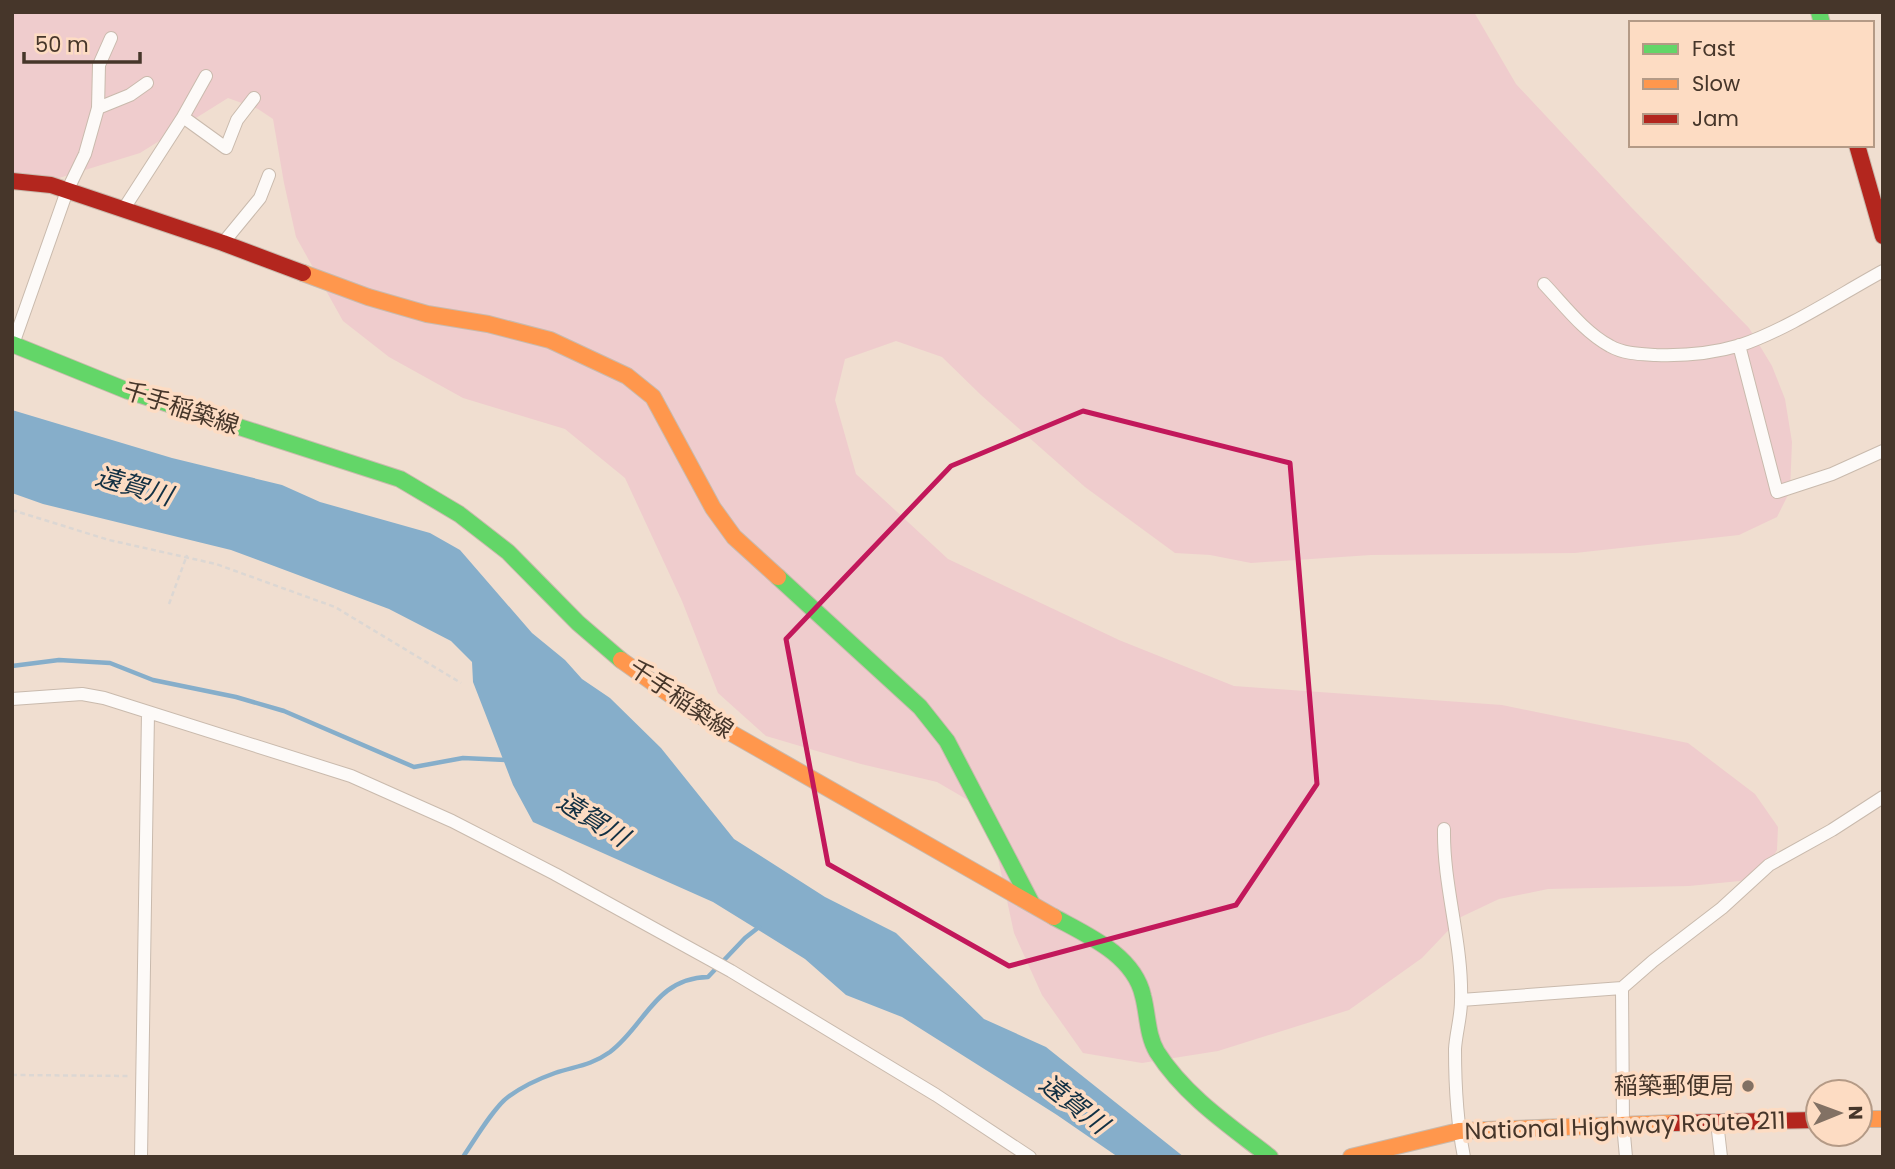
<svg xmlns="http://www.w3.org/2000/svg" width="1895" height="1169" font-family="Poppins,'Noto Sans JP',sans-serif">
	<rect width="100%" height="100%" fill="#f0ded0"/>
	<path fill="#efcccd" d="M12,12H1474L1516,84L1631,207L1749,328L1772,366L1785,399L1792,442L1790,491L1777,517L1739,535L1575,553L1371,555L1251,563L1210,555L1175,553L1085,487L981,395L942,357L896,341L845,359L835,400L856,474L948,559L1119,640L1234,686L1502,705L1688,743L1755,794L1778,827L1777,850L1760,879L1689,886L1548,889L1499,899L1461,917L1422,958L1349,1010L1218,1051L1142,1063L1083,1053L1042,995L1014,933L996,849L973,803L937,782L861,764L766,736L718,693L682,601L625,478L565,429L463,398L389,357L343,321L296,237L284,183L273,119L258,109L228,98L140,153L59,178H12Z"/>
	<path fill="#86aeca" d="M12,410L172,458L282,485L320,502L430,533L460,550L532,633L565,660L582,679L610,698L661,748L734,839L825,897L896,933L984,1019L1046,1047L1184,1157H1118L1057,1115L902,1017L846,995L805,959L713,902L533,822L513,785L473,682L472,662L451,641L389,609L231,550L43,504L12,493Z"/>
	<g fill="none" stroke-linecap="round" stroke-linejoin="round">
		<path stroke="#86aeca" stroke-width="4.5" d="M12,666L59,660L110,663L153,680L236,697L284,711L414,767L463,758L506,760
			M463,1157C474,1141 494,1107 508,1097C523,1086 538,1079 555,1073C576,1066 590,1066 610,1052C645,1026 655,978 708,977L745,938L759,927"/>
		<g stroke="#c9baad" stroke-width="14">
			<path id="street" d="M98,108L130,95L147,83
				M183,117L206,76
				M123,210L183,117L226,148L237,120L254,98
				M223,243L260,198L269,175
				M1544,284C1564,305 1584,332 1610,346C1624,354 1640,354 1656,355C1684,356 1714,353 1741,345C1788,329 1839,295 1883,271
				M1739,345L1777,492L1832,474L1883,451
				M12,347L67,191L85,154L98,108L99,65L111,38
				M12,699L82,694L104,698L351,776L452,821L555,874L731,971L936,1095L1030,1157
				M1444,829C1443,887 1463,943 1461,1001C1461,1017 1456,1033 1455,1049C1455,1085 1457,1122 1464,1157
				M1461,1000L1622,988
				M1717,1122L1721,1157
				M141,1157L148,713
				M1626,1157L1623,1124L1622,988L1653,961L1722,908L1769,865L1832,830L1883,797"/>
		</g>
		<g stroke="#c9baad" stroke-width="18">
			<path id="fast" d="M1819,12L1822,23
				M12,344L128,391L400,479L459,514L508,552L578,623L621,660
				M778,577L920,707L947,741L1032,904
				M1054,917C1087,935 1134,955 1143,996C1148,1015 1147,1035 1157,1052C1185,1096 1230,1126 1270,1157"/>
		</g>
		<g stroke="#c9baad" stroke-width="18">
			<path id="slow" d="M303,273L368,297L427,314L488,324L550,340L627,376L653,397L713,508L734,537L778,577
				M621,660L696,713L1054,917
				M1860,1119H1883
				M1351,1157L1459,1131L1674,1123"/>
		</g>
		<g stroke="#c9baad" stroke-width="18">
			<path id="jam" d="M1857,145L1883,236
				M12,181L51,185L223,243L303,273
				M1674,1123L1818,1120"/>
		</g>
		<path stroke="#dcd7d3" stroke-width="2.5" stroke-dasharray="5 3.5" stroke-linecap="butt" d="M12,510L109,540L216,564L335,607L461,683
			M169,604L187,555
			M12,1075L129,1076"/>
		<use href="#street" stroke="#fdfaf8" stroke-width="12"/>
		<use href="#fast" stroke="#63d668" stroke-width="16"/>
		<use href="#slow" stroke="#ff974d" stroke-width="16"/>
		<use href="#jam" stroke="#b3261e" stroke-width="16"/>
	</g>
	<path fill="none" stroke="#c2185b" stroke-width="5" stroke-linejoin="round" d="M1083,411L1290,463L1317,784L1236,905L1009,966L828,864L786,639L951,466Z"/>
	<circle fill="#827164" stroke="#fddcc3" stroke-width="2.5" cx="1748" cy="1086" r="7"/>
	<g text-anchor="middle" stroke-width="7" stroke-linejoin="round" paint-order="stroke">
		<g font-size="24" fill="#46362a" stroke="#fddcc3">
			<text transform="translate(181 408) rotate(18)" y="8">千手稲築線</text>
			<text transform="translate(681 699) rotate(34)" y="8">千手稲築線</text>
			<text transform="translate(1625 1126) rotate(-2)" y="8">National Highway Route 211</text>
		</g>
		<g font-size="24" fill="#46362a" stroke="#fddcc3" text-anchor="end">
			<text x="1734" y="1094">稲築郵便局</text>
		</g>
		<g font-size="26" font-style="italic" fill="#123043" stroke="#fddcc3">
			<text transform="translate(134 486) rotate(16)" y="9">遠賀川</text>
			<text transform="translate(593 819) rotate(32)" y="9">遠賀川</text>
			<text transform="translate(1074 1104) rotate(38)" y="9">遠賀川</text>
		</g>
	</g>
	<rect width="1895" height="1169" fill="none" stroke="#46362a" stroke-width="28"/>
	<rect x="1629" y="21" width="245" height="126" fill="#fddcc3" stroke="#b49a86" stroke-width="2"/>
	<rect x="1643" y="44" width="35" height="10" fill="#63d668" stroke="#b49a86" stroke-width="2"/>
	<text x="1692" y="56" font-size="21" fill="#46362a">Fast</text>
	<rect x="1643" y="79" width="35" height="10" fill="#ff974d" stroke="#b49a86" stroke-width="2"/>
	<text x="1692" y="91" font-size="21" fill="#46362a">Slow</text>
	<rect x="1643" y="114" width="35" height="10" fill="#b3261e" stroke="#b49a86" stroke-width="2"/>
	<text x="1692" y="126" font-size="21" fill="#46362a">Jam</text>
	<g transform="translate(1839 1113) rotate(89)"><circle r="33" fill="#fddcc3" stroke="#b49a86" stroke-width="2"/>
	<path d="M0-5L12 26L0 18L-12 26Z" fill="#827164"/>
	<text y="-10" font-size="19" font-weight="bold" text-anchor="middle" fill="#46362a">N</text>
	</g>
	<path d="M24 52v10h116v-10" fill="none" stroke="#46362a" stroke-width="3.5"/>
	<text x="35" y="52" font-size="21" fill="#46362a" stroke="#fddcc3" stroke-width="5" paint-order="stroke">50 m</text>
</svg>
